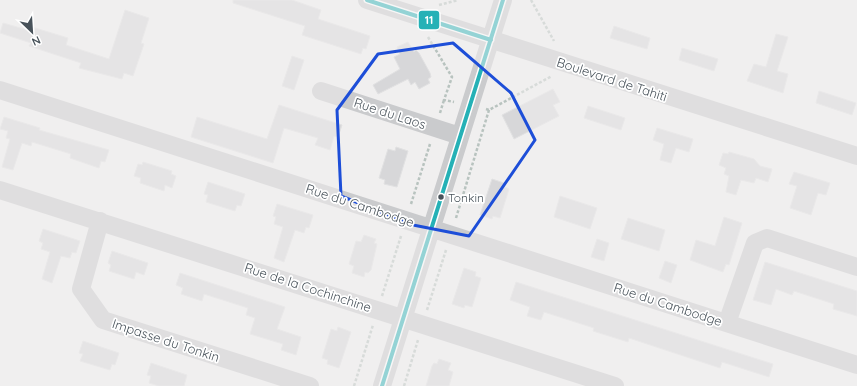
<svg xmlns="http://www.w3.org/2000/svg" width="857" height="386" font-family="Quicksand,sans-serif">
	<rect width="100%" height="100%" fill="#f0efef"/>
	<path fill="#d7d7d9" stroke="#e1e1e2" d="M233,0H292L321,10L318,19L370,36L366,49L363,48L361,54L302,35L305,26L233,3Z
		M125,10L149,18L141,43L144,44L133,76L124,73L122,79L79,68L81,63L29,46L31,43L0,33L3,23L31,31L32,27L68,38L66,45L109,59Z
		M614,26L650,38L647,49L610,38Z
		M776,34L788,37L777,71L788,74L783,93L747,81L754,64L766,67Z
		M408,42L414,52L416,50L419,53L430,73L431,77L428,79L430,83L419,89L415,82L411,85L408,79L378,94L373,85L400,69L394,57L400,54L397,47Z
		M682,48L718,59L714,71L679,60Z
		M292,56L304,60L294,90L282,86Z
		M553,89L560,102L553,105L559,116L514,139L502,115Z
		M819,91L856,103L852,115L816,103Z
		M279,105L342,125L338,137L334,136L330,150L315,145L318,138L284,128L273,163L191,137L197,117L267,139Z
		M588,106L625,118L621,130L584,118Z
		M4,117L40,128L39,130L109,150L105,162L101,161L99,168L70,158L71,154L32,142L31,146L22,143L13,170L2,167L10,139L6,138L8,131L0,129Z
		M657,128L693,139L689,152L676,148L671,163L660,160L664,144L653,140Z
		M396,147L408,151L397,187L384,184L385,180L379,178L388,149L395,151Z
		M729,152L754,159L760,166L772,169L768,182L756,178L754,183L741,180L736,195L726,192L729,176L724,174L726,168L719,165L723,153L728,154Z
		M143,162L172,171L171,174L176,176L172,188L165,185L164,191L140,183L141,178L134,176L138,164L142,165Z
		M794,172L830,183L826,195L818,193L811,215L790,208L797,186L789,184Z
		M492,179L504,183L503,186L509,189L500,218L493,216L492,219L480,215Z
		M208,182L245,194L241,206L237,205L235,211L206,202L208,195L204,194Z
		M560,196L597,208L590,229L554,217Z
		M277,204L313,215L309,228L306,227L304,233L295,230L284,262L274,258L283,227L274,224L276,217L273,216Z
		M724,217L742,223L729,265L726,264L723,272L690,260L696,240L715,246Z
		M628,218L665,230L659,251L621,239Z
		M43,229L80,241L76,253L72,252L70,258L61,256L52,283L42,279L50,252L41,249L43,243L39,241Z
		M364,235L376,239L374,243L377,244L371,270L368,273L365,272L364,277L352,273L354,266L349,264L356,241L361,242Z
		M597,239L609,243L604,261L591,257Z
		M112,251L148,263L144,275L136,272L134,279L109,271L111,265L108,263Z
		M665,261L677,265L671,283L659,278Z
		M765,262L857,291V316L833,309L834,304L794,291L792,295L776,289L771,305L753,300Z
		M464,268L476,272L475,276L481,278L472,307L465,305L464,308L452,304Z
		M180,273L285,307L277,329L301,337L296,355L281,350L283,344L250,334L255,318L246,315L248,308L204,294L202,301L181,294L183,288L176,285Z
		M516,282L773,364L769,377L722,362L720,368L629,338L628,342L593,331L594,328L544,312L541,320L527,316L530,307L510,300Z
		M338,327L351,332L339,368L327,364L328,360L322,358L331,329L337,331Z
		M83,341L119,353L115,365L112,364L110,370L80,361L83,354L79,353Z
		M439,359L451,363L448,370L453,372L449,386H426L432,366L434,363L437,364Z
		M151,363L187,375L184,386H159L149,383L151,376L147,375Z"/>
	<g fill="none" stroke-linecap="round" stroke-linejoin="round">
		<path stroke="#b8c3bf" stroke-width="2.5" stroke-dasharray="3 2" stroke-linecap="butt" d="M531,0L554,41
			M439,5L458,0
			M428,37L452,77L444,100L454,102
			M486,109L489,110L552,76
			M440,113L444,100
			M411,204L430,144
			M456,218L489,110
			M382,296L401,236
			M427,310L446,250
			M354,386L373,325
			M404,386L418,340"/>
		<path stroke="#cacbcd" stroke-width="18" d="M367,0L857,156
			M0,90L857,365
			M321,91L460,136
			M0,190L615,386
			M100,221L81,289L103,320L310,386
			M727,323L755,243L767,238L857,267
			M382,386L503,0"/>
		<g stroke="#fff" stroke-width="7">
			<path id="bus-1" d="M367,0L491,40
				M382,386L503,0"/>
		</g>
		<use href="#bus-1" stroke="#25b1b6" stroke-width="4"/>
	</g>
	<path d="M0 0H857V386H0ZM453,43L511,93L535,140L469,236L413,225L341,196L337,110L378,54Z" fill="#f0efef" fill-opacity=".55" fill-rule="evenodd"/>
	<path fill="none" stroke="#1d4ed8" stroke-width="3" stroke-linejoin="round" d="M453,43L511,93L535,140L469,236L413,225L341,196L337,110L378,54Z"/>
	<circle fill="#48525a" stroke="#fff" stroke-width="1.5" cx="441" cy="197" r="3.5"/>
	<g text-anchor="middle" stroke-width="3.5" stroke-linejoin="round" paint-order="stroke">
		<g font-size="12" fill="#48525a" stroke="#fff" text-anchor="start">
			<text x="448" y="202">Tonkin</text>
		</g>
		<g font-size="13" fill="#48525a" stroke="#fff">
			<text transform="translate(612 79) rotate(18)" y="5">Boulevard de Tahiti</text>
			<text transform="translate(390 113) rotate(18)" y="5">Rue du Laos</text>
			<text transform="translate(360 205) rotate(18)" y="5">Rue du Cambodge</text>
			<text transform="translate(308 287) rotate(18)" y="5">Rue de la Cochinchine</text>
			<text transform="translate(668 304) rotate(18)" y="5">Rue du Cambodge</text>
			<text transform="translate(166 340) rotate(18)" y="5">Impasse du Tonkin</text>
		</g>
	</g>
	<rect stroke="#fff" stroke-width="1.5" x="418" y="10" width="22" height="20" rx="4" fill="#25b1b6"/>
	<g font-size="11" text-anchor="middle" font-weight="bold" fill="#fff">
		<text x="429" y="24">11</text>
	</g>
	<g transform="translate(32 32) rotate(155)" stroke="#ffffff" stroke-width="3" paint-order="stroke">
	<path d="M0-3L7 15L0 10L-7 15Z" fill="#48525a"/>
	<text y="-6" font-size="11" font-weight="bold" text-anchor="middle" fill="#48525a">N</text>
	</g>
</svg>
